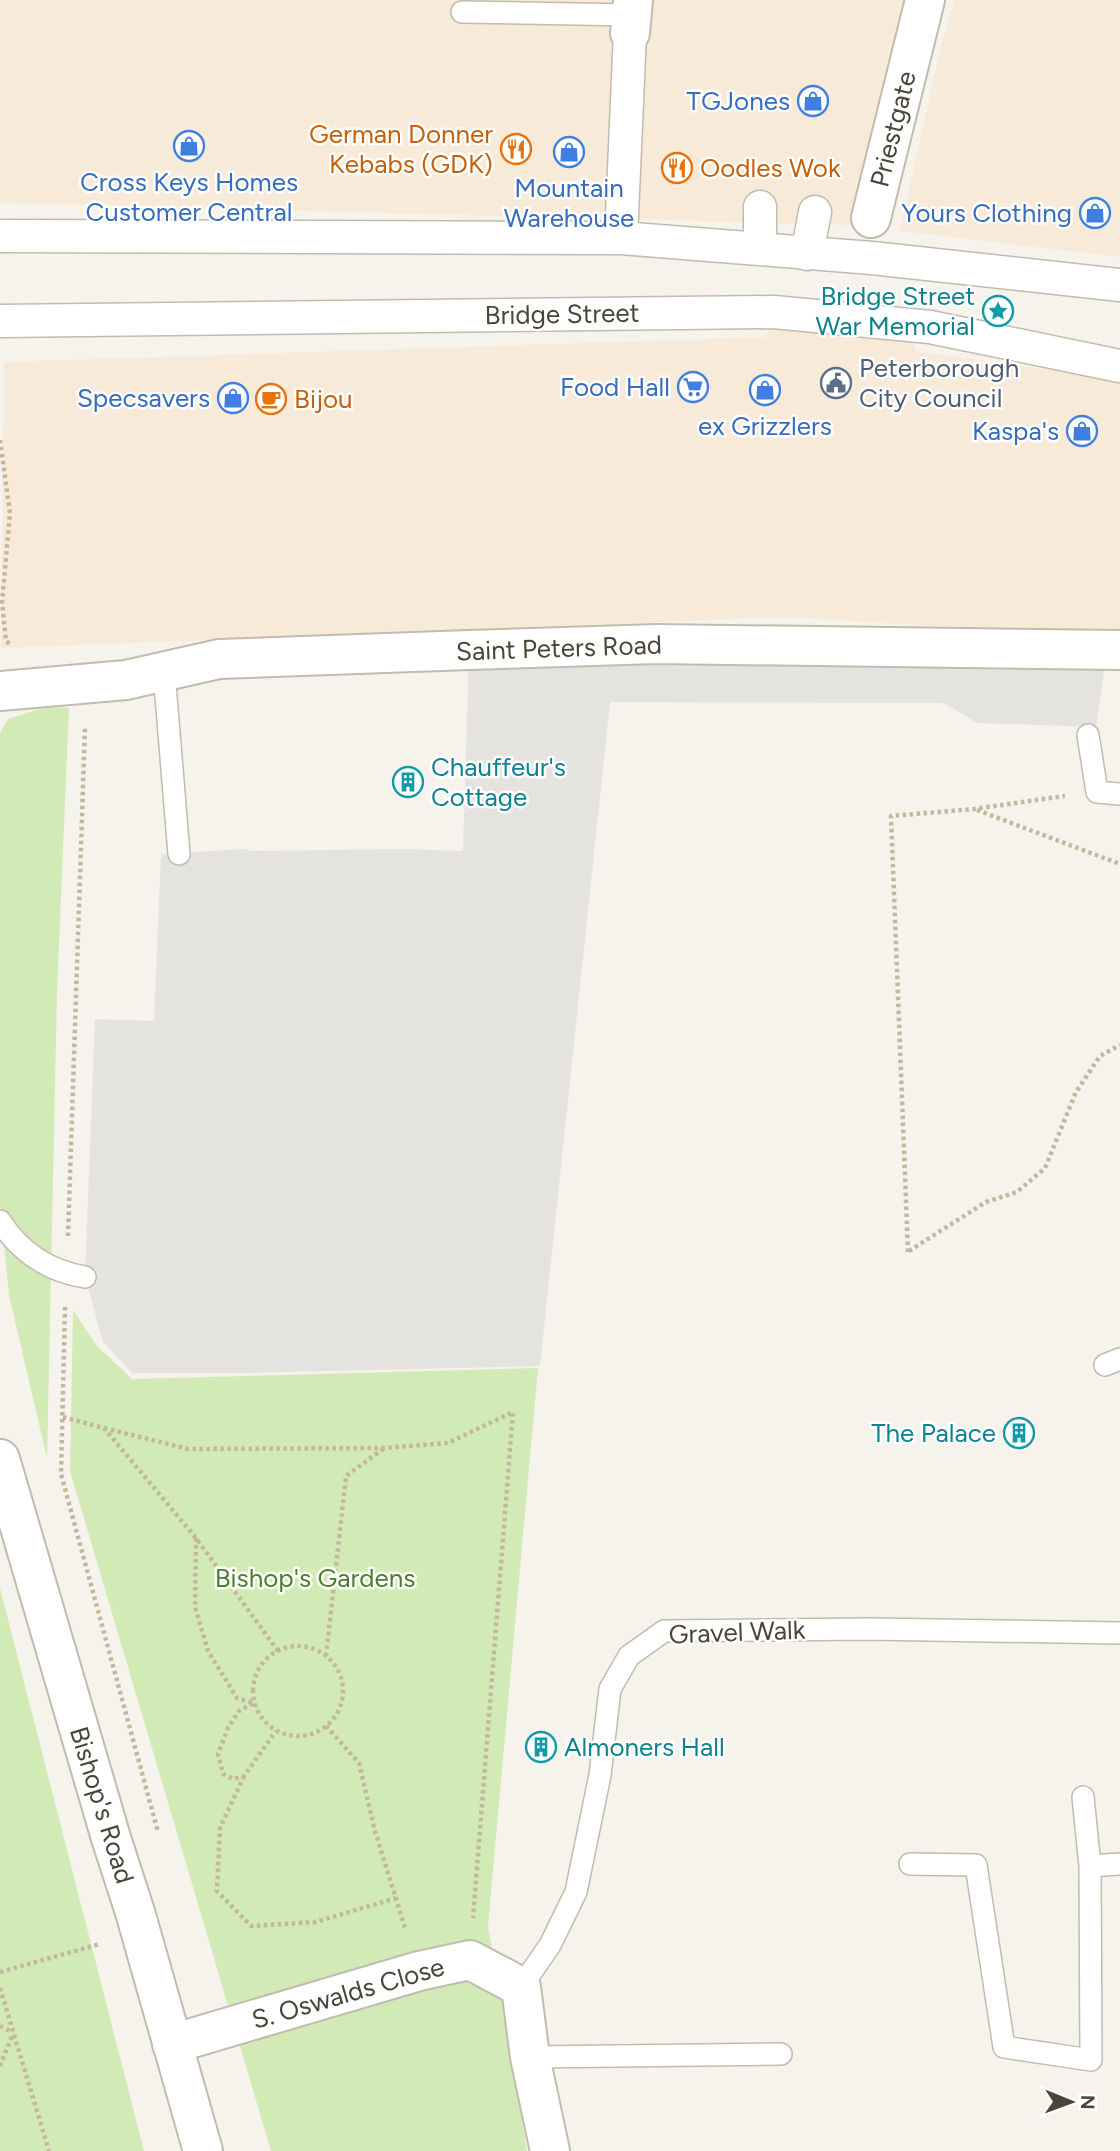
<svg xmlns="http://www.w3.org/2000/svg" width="1120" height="2151" font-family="Figtree,sans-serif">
	<rect width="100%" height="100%" fill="#f6f3ec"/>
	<path fill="#f7ead8" d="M0,0H908L853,225L0,203Z
		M954,0H1120V257L900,231L938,59Z
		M773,315L907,324L916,351L1120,380V637L783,617L1,648L4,362L766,337Z"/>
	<path fill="#d2eab5" d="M46,707L69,708L57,992L47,1458L9,1295L0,1205V733L8,719Z
		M73,1310L96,1345L132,1379L538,1368L488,1926L507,2027L527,2151H271L70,1471Z
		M0,1588L144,2151H0Z"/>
	<path fill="#e5e3e0" d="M469,650L1105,665L1096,727L977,723L944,703L610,702L540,1366L246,1373H132L103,1342L85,1277L95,1019L154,1021L161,854L245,849L251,851L401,849L463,851Z"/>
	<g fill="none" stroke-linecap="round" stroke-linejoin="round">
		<g stroke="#c2bbae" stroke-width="24">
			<path id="service" d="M462,12L632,15
				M164,672L179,854
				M1088,735L1097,792L1120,794
				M0,1221C20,1252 48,1271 85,1277
				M1105,1365L1120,1359
				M1083,1797L1090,1866L1120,1864
				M910,1864L976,1865L1004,2047L1091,2060L1090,1866
				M521,1987L550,1945L576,1892L600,1775L610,1689L629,1656L664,1631L869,1629L1120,1633
				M530,2057L781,2054"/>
		</g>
		<g stroke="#c2bbae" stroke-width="35">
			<path id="pedestrian" d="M760,207V249
				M0,236L621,238L872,258L1120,285
				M621,238L630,33
				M807,254L815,212
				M0,321L774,312L930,327L1120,366"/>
		</g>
		<g stroke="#c2bbae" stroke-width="42">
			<path id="minor" d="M630,33L633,0
				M871,218L925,0
				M0,691L126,680L219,659L469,650L656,644L1120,650
				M172,2044L419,1971L470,1960L521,1987L530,2057L550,2151"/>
		</g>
		<g stroke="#c2bbae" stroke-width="42">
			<path id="tertiary" d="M0,1459L111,1838L135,1912L203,2151"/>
		</g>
		<path stroke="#c4b79f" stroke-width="4.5" stroke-dasharray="3.5 3.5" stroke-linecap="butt" d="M0,440L10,513L2,602L6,641L11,645
			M977,810L1120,864
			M68,1236L85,727
			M909,1251L986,1202L1017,1192L1045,1168L1076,1092L1100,1056L1120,1045
			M908,1252L891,816L974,809L1065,796
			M65,1307L61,1474L158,1832
			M63,1417L104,1428L196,1538L278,1651
			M104,1428L188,1449L384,1448L448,1443L513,1412L473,1918
			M196,1538L195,1607L208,1651L237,1698L254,1703L239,1711L228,1728L218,1754L223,1774L233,1779L244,1776L276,1731
			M253 1691a45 45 0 1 1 90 0a45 45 0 1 1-90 0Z
			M326,1656L346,1476L383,1449
			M326,1726L359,1763L375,1831L406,1931
			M244,1776L220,1828L217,1891L251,1926L316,1922L396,1898
			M0,1972L100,1944
			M0,1988L49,2151
			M0,2026L12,2032
			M0,2066L13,2033"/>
		<use href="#service" stroke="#fff" stroke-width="21"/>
		<use href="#pedestrian" stroke="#fff" stroke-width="32"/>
		<use href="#minor" stroke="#fff" stroke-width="38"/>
		<use href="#tertiary" stroke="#fff" stroke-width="38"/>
	</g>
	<defs>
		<g id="shop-ring" transform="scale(1.575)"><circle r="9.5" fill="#fff" stroke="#3f7fe0" stroke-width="1.5"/><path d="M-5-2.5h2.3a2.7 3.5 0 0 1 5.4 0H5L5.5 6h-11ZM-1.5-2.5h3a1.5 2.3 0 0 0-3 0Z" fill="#3f7fe0"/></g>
		<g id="restaurant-ring" transform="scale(1.575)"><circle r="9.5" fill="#fff" stroke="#e8710a" stroke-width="1.5"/><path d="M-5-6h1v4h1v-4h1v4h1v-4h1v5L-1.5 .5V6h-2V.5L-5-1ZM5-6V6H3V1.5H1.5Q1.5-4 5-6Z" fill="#e8710a"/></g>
		<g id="sight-ring" transform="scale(1.575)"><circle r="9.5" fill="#fff" stroke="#0f9aa8" stroke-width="1.5"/><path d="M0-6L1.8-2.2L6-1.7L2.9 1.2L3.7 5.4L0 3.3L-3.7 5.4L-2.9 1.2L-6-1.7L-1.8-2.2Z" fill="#0f9aa8"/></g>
		<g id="civic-ring" transform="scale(1.575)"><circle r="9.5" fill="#fff" stroke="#5c6f8a" stroke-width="1.5"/><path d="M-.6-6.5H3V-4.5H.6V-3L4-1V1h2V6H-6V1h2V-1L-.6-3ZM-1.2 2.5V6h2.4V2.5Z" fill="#5c6f8a"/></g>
		<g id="supermarket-ring" transform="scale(1.575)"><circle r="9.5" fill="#fff" stroke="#3f7fe0" stroke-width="1.5"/><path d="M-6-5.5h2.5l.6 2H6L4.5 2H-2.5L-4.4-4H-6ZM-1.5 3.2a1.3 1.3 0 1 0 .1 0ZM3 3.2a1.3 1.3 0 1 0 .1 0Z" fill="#3f7fe0"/></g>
		<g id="cafe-ring" transform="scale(1.575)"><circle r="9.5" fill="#fff" stroke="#e8710a" stroke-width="1.5"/><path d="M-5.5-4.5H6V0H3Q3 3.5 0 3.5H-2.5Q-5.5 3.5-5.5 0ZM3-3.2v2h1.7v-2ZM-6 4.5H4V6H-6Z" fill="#e8710a"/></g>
		<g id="building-ring" transform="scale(1.575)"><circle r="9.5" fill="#fff" stroke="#0f9aa8" stroke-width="1.5"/><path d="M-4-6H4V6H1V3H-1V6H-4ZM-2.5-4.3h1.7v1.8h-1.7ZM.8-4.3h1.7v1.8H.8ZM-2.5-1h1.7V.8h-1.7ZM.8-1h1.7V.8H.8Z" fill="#0f9aa8"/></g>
	</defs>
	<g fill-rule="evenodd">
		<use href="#shop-ring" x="813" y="101"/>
		<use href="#shop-ring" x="189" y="146"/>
		<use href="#restaurant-ring" x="516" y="149"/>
		<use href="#shop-ring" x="569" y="152"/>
		<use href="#restaurant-ring" x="677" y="168"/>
		<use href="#shop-ring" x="1095" y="213"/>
		<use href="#sight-ring" x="998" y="311"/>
		<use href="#civic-ring" x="836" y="383"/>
		<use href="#supermarket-ring" x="693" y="387"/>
		<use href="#shop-ring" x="765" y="390"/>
		<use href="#shop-ring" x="233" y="398"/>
		<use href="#cafe-ring" x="271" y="399"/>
		<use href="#shop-ring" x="1082" y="431"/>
		<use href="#building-ring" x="408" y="782"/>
		<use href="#building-ring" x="1019" y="1433"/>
		<use href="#building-ring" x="541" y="1747"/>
	</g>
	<g text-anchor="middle" stroke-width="5" stroke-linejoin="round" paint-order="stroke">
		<g font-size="26" fill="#366cbe" stroke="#fff" text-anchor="end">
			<text x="790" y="110">TGJones</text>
			<text x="189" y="191" text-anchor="middle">Cross Keys Homes<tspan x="189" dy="30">Customer Central</tspan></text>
			<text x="569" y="197" text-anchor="middle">Mountain<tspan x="569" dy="30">Warehouse</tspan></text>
			<text x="1072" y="222">Yours Clothing</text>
			<text x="670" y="396">Food Hall</text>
			<text x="210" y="407">Specsavers</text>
			<text x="765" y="435" text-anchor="middle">ex Grizzlers</text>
			<text x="1059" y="440">Kaspa's</text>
		</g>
		<g font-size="26" fill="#4b4439" stroke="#fff">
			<text transform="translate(893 129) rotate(-76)" y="9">Priestgate</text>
			<text transform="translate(562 314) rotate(-1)" y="9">Bridge Street</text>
			<text transform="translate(559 648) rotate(-2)" y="9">Saint Peters Road</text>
			<text transform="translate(737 1632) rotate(-2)" y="9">Gravel Walk</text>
			<text transform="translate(102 1805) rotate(73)" y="9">Bishop's Road</text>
			<text transform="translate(348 1993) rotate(-16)" y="9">S. Oswalds Close</text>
		</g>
		<g font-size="26" fill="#c56008" stroke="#fff" text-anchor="start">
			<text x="493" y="143" text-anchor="end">German Donner<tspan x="493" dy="30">Kebabs (GDK)</tspan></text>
			<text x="700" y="177">Oodles Wok</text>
			<text x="294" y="408">Bijou</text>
		</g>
		<g font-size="26" fill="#0d838f" stroke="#fff" text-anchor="end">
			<text x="975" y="305">Bridge Street<tspan x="975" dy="30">War Memorial</tspan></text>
			<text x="431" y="776" text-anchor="start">Chauffeur's<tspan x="431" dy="30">Cottage</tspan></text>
			<text x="996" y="1442">The Palace</text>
			<text x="564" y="1756" text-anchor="start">Almoners Hall</text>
		</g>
		<g font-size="26" fill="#4e5e75" stroke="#fff" text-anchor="start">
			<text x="859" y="377">Peterborough<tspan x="859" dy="30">City Council</tspan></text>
		</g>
		<g font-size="26" fill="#4a7f2a" stroke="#fff">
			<text x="315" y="1587">Bishop's Gardens</text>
		</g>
	</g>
	<g transform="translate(1071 2102) rotate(91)" stroke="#ffffff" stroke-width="5" paint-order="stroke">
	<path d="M0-5L12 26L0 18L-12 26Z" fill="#4b4439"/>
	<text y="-10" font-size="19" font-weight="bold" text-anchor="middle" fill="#4b4439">N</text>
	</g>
</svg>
